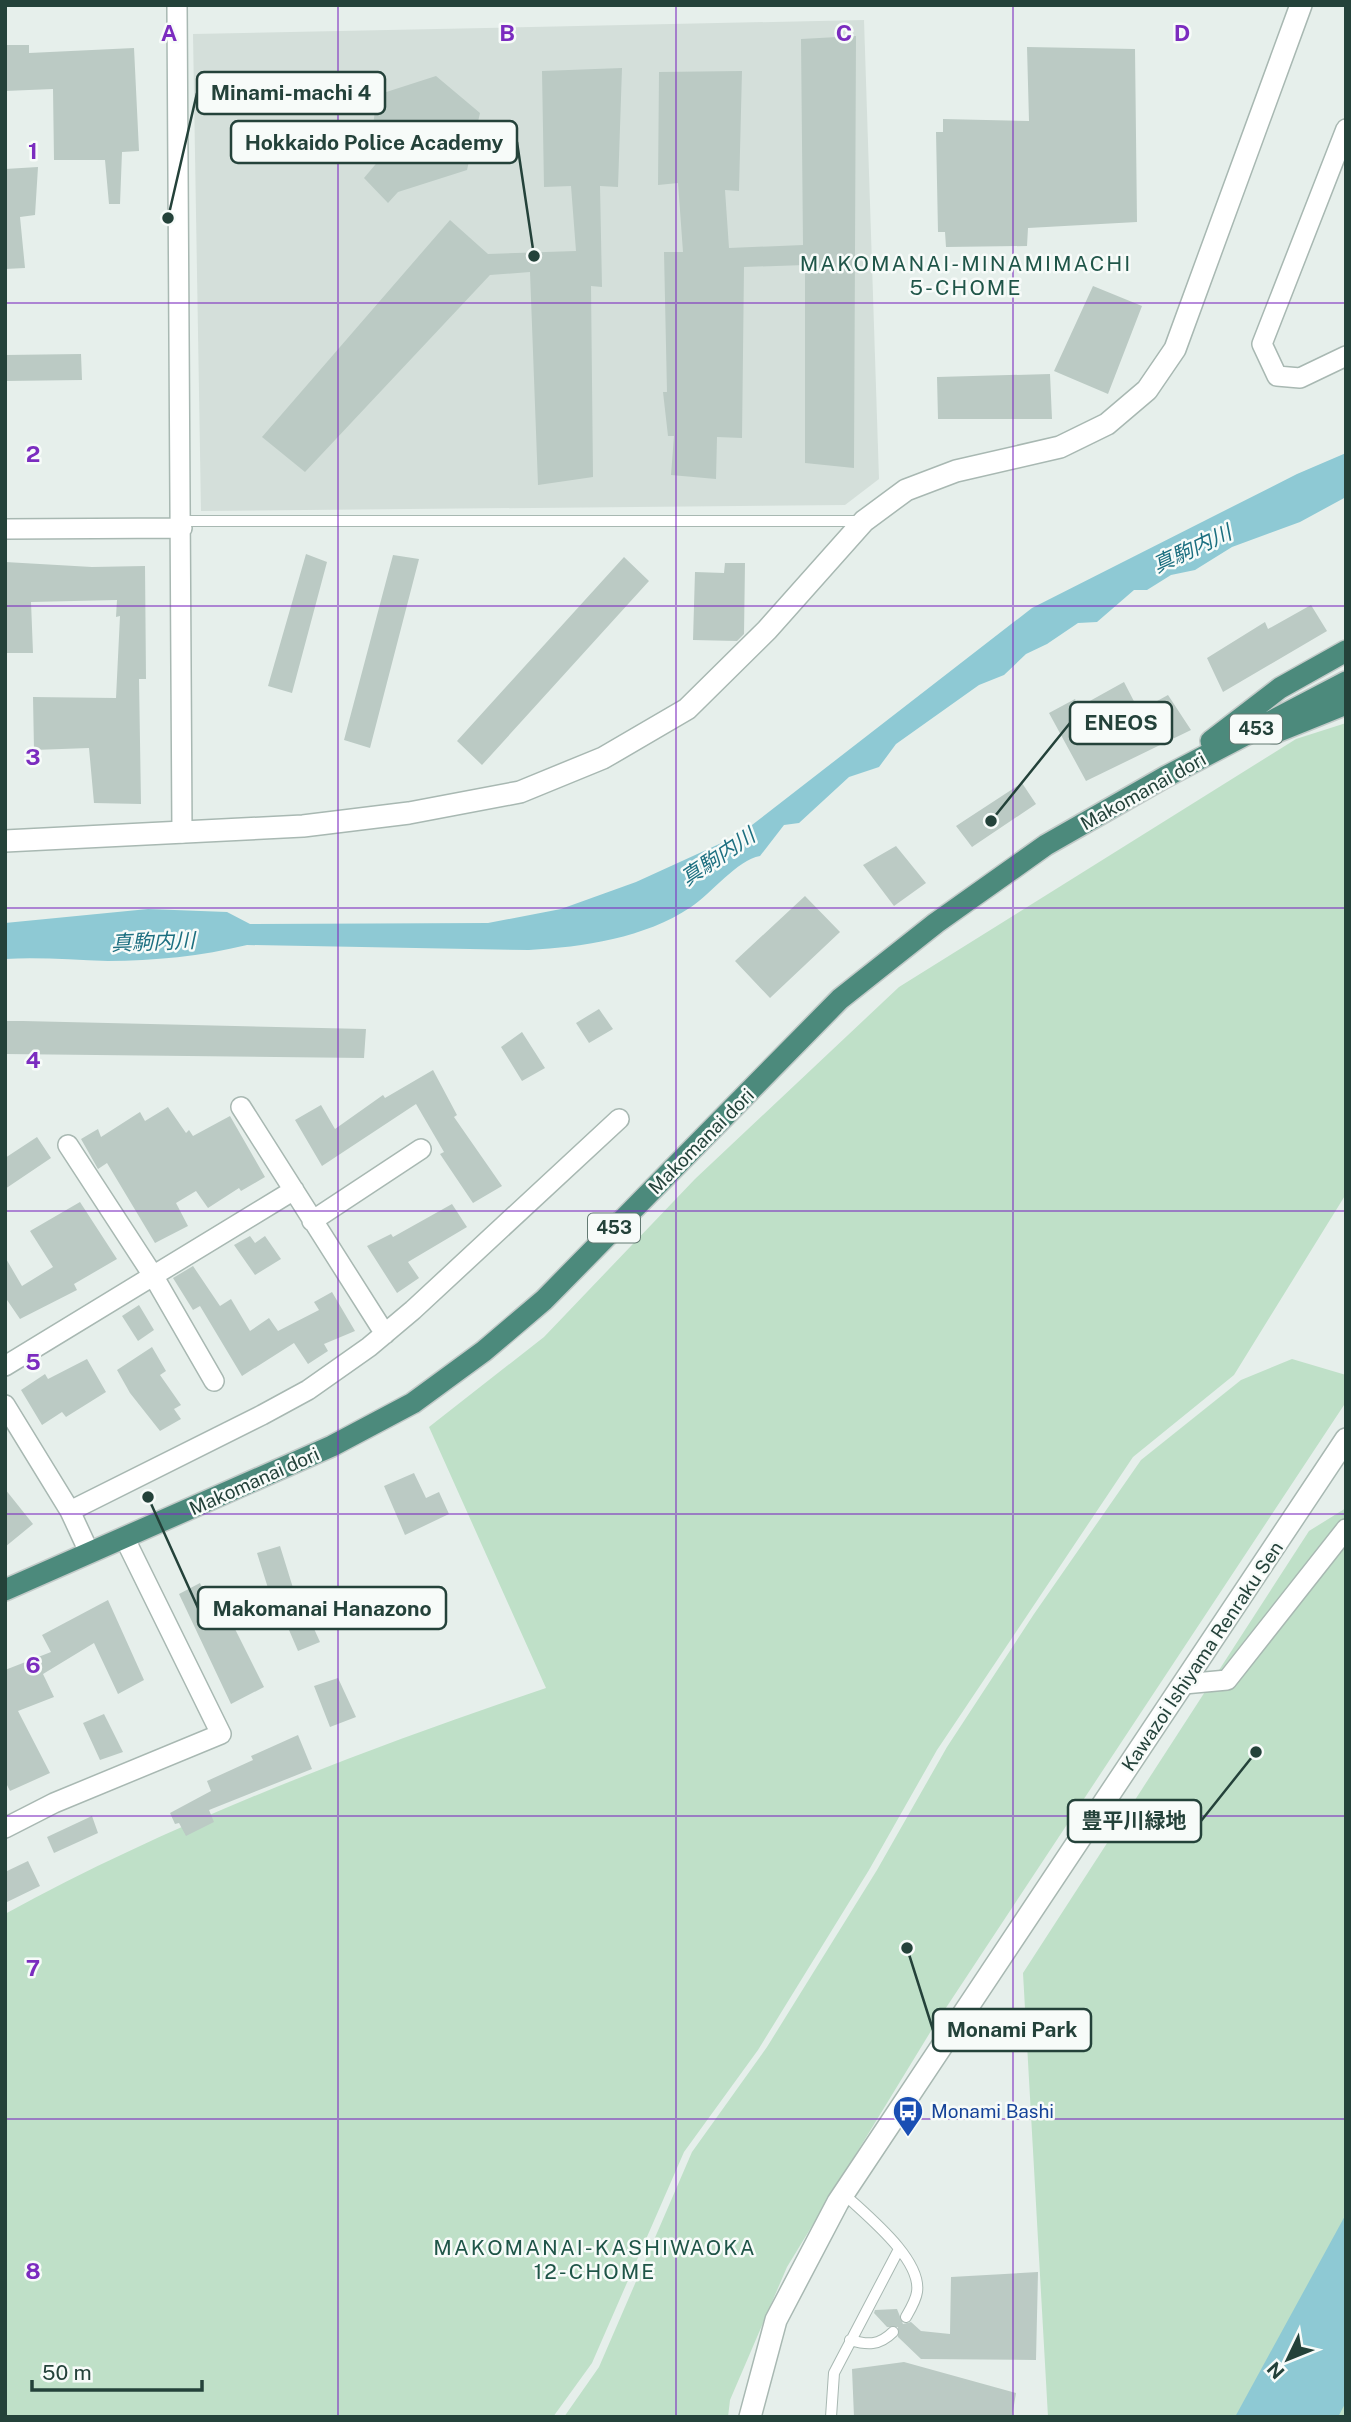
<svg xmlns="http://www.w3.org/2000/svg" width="1351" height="2422" font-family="'Public Sans','Noto Sans JP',sans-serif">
	<rect width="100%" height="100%" fill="#e6efeb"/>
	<path fill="#d4dfda" d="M864,20L879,479L845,505L201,511L193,34Z"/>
	<path fill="#bfe0c8" d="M1346,723V1194L1234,1375L1133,1457L937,1750L869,1870L758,2050L684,2152L592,2363L553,2417H5V1914C177,1820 361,1751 546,1688L429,1427L544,1337L695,1179L899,987L1296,739Z
		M1292,1359L1346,1375V1402L934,2026L787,2267L730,2400L728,2417H564L599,2367L692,2152L767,2047L877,1870L947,1747L1034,1614L1141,1460L1241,1380Z
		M1346,1508V2417H1048L1023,1973L1309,1531Z"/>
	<path fill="#8ec9d4" d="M1346,453V497L1300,522L1232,547L1195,570L1171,575L1147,590H1134L1097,622L1078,623L1047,644L1026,654L1004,675L979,685L896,744L879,767L849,777L799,823L784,825L760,856C737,860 712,893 691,907C645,938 583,947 529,950L247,945C202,956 153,961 108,961C73,960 40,957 5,959V923L148,909L227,912L250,924L488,923L561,909L636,882L739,835L1032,608L1297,474Z
		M1346,2214V2402L1338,2417H1235Z"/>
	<path fill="#bbcac4" d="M856,36L854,468L805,463V265L744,267L742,438L717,437L716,479L671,475L674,436H668L663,392H667L664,252H683L678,183L658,185L659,72L742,71L739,191L725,190L729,248L803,245L801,39Z
		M5,45H29V53L134,48L139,151L122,152L120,204H109L105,160H54L53,89L5,91Z
		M1027,47L1135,49L1137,222L1028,228L1027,246L946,247L945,232H938L936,132H943V119L1029,121Z
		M622,68L618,187L600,186L602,287L591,286L593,477L538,485L530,272L490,275L305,472L262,437L450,220L488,254L576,251L571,186L544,187L542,71Z
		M436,76L480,113L467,170L398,192L388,203L364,178L380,159L370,149L377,95Z
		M38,167L35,215L20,217L25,268L5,269V169Z
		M1093,286L1142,306L1108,394L1054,371Z
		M81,354L82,380L5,381V355Z
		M1050,374L1052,419H938L937,377Z
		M306,554L327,562L292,693L268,686Z
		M393,555L419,559L370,748L344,740Z
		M624,557L649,581L482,765L457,741Z
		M5,562L92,567L145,566L146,679H139L141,804L94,803L89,748L34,750L33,697L116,698L120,616L116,617L117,600L31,602L33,653H5Z
		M725,563H745L744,634L737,641L693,640L695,572L724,573Z
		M1311,605L1327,631L1223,692L1207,658L1265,622L1268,629Z
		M1124,682L1139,711L1168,695L1191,730L1086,781L1049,713L1075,699L1079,707Z
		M1022,783L1036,804L972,847L956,826Z
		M896,846L926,883L894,906L863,865Z
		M805,896L840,932L770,998L735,961Z
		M599,1009L613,1029L589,1043L576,1023Z
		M5,1021H23L366,1029L364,1058L5,1054Z
		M522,1032L545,1068L522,1081L501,1047Z
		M433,1070L457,1115L454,1117L502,1186L473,1203L440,1154L444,1152L416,1104L322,1166L295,1120L321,1105L335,1129L383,1095L385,1098Z
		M168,1107L186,1133L189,1130L193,1136L230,1116L265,1177L241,1191L239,1188L208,1208L196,1191L176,1203L188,1226L155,1243L107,1163L98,1169L81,1139L98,1129L101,1137L140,1112L145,1121Z
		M37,1137L51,1158L5,1189V1158Z
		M80,1202L117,1259L74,1284L77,1290L20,1319L5,1297V1257L22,1286L53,1267L30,1231Z
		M452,1204L467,1227L408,1262L419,1278L397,1293L367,1246L391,1234L393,1237Z
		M250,1236L255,1243L265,1236L281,1259L255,1275L234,1245Z
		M193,1266L220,1306L231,1299L250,1331L269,1318L278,1331L319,1310L314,1302L332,1292L355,1331L324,1344L328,1351L308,1364L294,1343L242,1376L200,1306L193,1310L173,1278Z
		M139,1305L154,1330L138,1341L122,1316Z
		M152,1347L166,1371L160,1375L181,1405L174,1409L181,1419L160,1431L130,1393L117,1370Z
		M87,1359L106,1392L66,1417L62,1412L42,1425L21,1390L45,1374L48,1379Z
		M414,1473L426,1498L439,1492L449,1514L405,1535L384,1486Z
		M5,1489L33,1524L5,1547Z
		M280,1546L298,1604L302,1602L320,1642L298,1651L277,1602L273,1604L257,1553Z
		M200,1583L206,1597L232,1587L245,1612L230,1619L264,1687L231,1704L179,1594Z
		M108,1600L144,1680L118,1694L94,1643L43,1674L54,1697L18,1711L50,1773L10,1791L5,1781V1670L51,1652L42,1635Z
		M338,1678L356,1717L330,1727L314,1686Z
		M104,1714L123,1752L100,1760L83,1723Z
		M298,1735L312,1769L209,1810L214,1822L186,1836L179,1823L175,1824L170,1813L211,1791L207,1781L253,1760L251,1756Z
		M92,1816L98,1833L54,1853L47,1837Z
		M28,1861L40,1886L5,1903V1872Z
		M1038,2272L1036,2360L921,2359L898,2337V2327H887L874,2313L875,2310L897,2309L903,2324L911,2322L921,2331L950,2334L951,2277Z
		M904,2362L1016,2393L1012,2417H854L852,2369Z"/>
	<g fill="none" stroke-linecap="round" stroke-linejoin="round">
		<g stroke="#a8b8b2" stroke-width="12">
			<path id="service" d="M181,521H863
				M844,2194C866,2215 922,2259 917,2292C916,2300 910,2310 906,2317
				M850,2340C867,2345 879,2346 893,2332
				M831,2417L834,2373L899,2249"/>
		</g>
		<g stroke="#a8b8b2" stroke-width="22">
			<path id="minor" d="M177,5L182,833
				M1346,129L1262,344L1277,376L1300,378L1346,356
				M5,529L182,528
				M241,1107L385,1334
				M68,1145L154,1277L214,1381
				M312,1221L421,1149
				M5,1366L294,1190
				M5,1405L70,1511L89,1552
				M70,1511L262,1415L308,1390L369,1347L413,1310L619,1119
				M1184,1684L1227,1680L1346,1529
				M5,1828L54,1803L221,1734L125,1539"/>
		</g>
		<g stroke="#a8b8b2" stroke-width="24">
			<path id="tertiary" d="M5,841L303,826L409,813L520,792L603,758L687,709L767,630L864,521L906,490L956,471L1060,447L1107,424L1147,390L1175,349L1301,5
				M750,2417L776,2320L838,2202L1346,1439"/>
		</g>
		<g stroke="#c2cac8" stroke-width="24">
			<path id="trunk" d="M1274,733L1346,704
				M1211,741L1280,688L1346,651
				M5,1590L332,1446L413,1403L484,1351L544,1300L840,999L936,923L1046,845L1165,777L1346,682"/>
		</g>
		<use href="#service" stroke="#fff" stroke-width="10"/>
		<use href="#minor" stroke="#fff" stroke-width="19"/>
		<use href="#tertiary" stroke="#fff" stroke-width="21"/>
		<use href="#trunk" stroke="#4c8a7c" stroke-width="21"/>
	</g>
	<path fill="none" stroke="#7b2cbf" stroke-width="2" stroke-opacity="0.55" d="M338,5V2417M676,5V2417M1013,5V2417M5,303H1346M5,606H1346M5,908H1346M5,1211H1346M5,1514H1346M5,1816H1346M5,2119H1346"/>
	<defs>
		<g id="bus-pin" transform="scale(1.575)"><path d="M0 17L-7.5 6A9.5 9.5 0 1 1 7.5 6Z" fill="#1a4fb4" stroke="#f7fbf9"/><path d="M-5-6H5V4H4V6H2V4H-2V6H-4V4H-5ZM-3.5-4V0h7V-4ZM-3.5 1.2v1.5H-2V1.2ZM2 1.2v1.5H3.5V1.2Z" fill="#fff"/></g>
	</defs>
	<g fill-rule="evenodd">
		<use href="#bus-pin" x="908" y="2111"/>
	</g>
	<g text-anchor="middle" stroke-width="5" stroke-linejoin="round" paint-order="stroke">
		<g fill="#f7fbf9" stroke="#637a73" stroke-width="2">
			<rect x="1230" y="714.5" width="52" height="29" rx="5"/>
			<rect x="588" y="1213.5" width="52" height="29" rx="5"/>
		</g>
		<g font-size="18" font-weight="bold" fill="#24423a">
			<text x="1256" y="735">453</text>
			<text x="614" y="1234">453</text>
		</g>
		<g font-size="19" fill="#24423a" stroke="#f7fbf9">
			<text transform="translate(1143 791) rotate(-29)" y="7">Makomanai dori</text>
			<text transform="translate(701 1141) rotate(-45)" y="7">Makomanai dori</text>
			<text transform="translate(254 1481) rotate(-24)" y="7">Makomanai dori</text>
			<text transform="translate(1202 1656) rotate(-56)" y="7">Kawazoi Ishiyama Renraku Sen</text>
		</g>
		<g font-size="19" fill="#164399" stroke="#f7fbf9" text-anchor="start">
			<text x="931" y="2118">Monami Bashi</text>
		</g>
		<g font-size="21" letter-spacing="2" fill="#1f5548" stroke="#f7fbf9">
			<text x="966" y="271">MAKOMANAI-MINAMIMACHI<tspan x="966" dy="24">5-CHOME</tspan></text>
			<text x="595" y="2255">MAKOMANAI-KASHIWAOKA<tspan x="595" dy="24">12-CHOME</tspan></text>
		</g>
		<g font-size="21" font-style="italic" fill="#1c6f80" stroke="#f7fbf9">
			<text transform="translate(1192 549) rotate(-25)" y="7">真駒内川</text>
			<text transform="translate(718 857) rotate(-34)" y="7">真駒内川</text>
			<text transform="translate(153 942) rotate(-2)" y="7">真駒内川</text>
		</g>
	</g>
	<g font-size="23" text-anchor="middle" font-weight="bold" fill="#7b2cbf" stroke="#f7fbf9" stroke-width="5" stroke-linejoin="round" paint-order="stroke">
		<text x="169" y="41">A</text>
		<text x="507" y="41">B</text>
		<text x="844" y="41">C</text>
		<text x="1182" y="41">D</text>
		<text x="33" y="159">1</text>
		<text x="33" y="462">2</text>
		<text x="33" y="765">3</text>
		<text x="33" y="1068">4</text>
		<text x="33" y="1370">5</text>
		<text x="33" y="1673">6</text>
		<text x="33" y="1976">7</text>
		<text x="33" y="2279">8</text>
	</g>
	<path fill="none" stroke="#24423a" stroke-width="2.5" d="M168 218L197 93M534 256L517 142M991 821L1070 723M148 1497L198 1608M1256 1752L1201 1821M907 1948L933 2030"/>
	<g fill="#24423a" stroke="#f7fbf9" stroke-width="2.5">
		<circle cx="168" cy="218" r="7"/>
		<circle cx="534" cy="256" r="7"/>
		<circle cx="991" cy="821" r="7"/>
		<circle cx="148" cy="1497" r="7"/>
		<circle cx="1256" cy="1752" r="7"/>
		<circle cx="907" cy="1948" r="7"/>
	</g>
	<g fill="#f7fbf9" stroke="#24423a" stroke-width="2.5">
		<rect x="197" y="72" width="188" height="42" rx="7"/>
		<rect x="231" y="121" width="286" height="42" rx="7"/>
		<rect x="1070" y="702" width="102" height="42" rx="7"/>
		<rect x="198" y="1587" width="248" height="42" rx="7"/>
		<rect x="1068" y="1800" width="133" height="42" rx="7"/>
		<rect x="933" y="2009" width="158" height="42" rx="7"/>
	</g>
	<g font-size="21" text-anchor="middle" font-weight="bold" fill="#24423a">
		<text x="291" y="100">Minami-machi 4</text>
		<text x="374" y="150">Hokkaido Police Academy</text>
		<text x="1121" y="730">ENEOS</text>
		<text x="322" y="1616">Makomanai Hanazono</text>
		<text x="1134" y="1828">豊平川緑地</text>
		<text x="1012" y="2037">Monami Park</text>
	</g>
	<rect width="1351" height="2422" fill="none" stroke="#24423a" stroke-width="14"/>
	<g transform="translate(1288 2359) rotate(227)" stroke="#f7fbf9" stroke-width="5" paint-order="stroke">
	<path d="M0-5L12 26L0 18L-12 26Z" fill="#24423a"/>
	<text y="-10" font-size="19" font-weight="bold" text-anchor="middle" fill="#24423a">N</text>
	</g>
	<path d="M32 2380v10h170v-10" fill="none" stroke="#24423a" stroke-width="3.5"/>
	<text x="42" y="2380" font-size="21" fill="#24423a" stroke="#f7fbf9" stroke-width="5" paint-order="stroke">50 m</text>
</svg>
